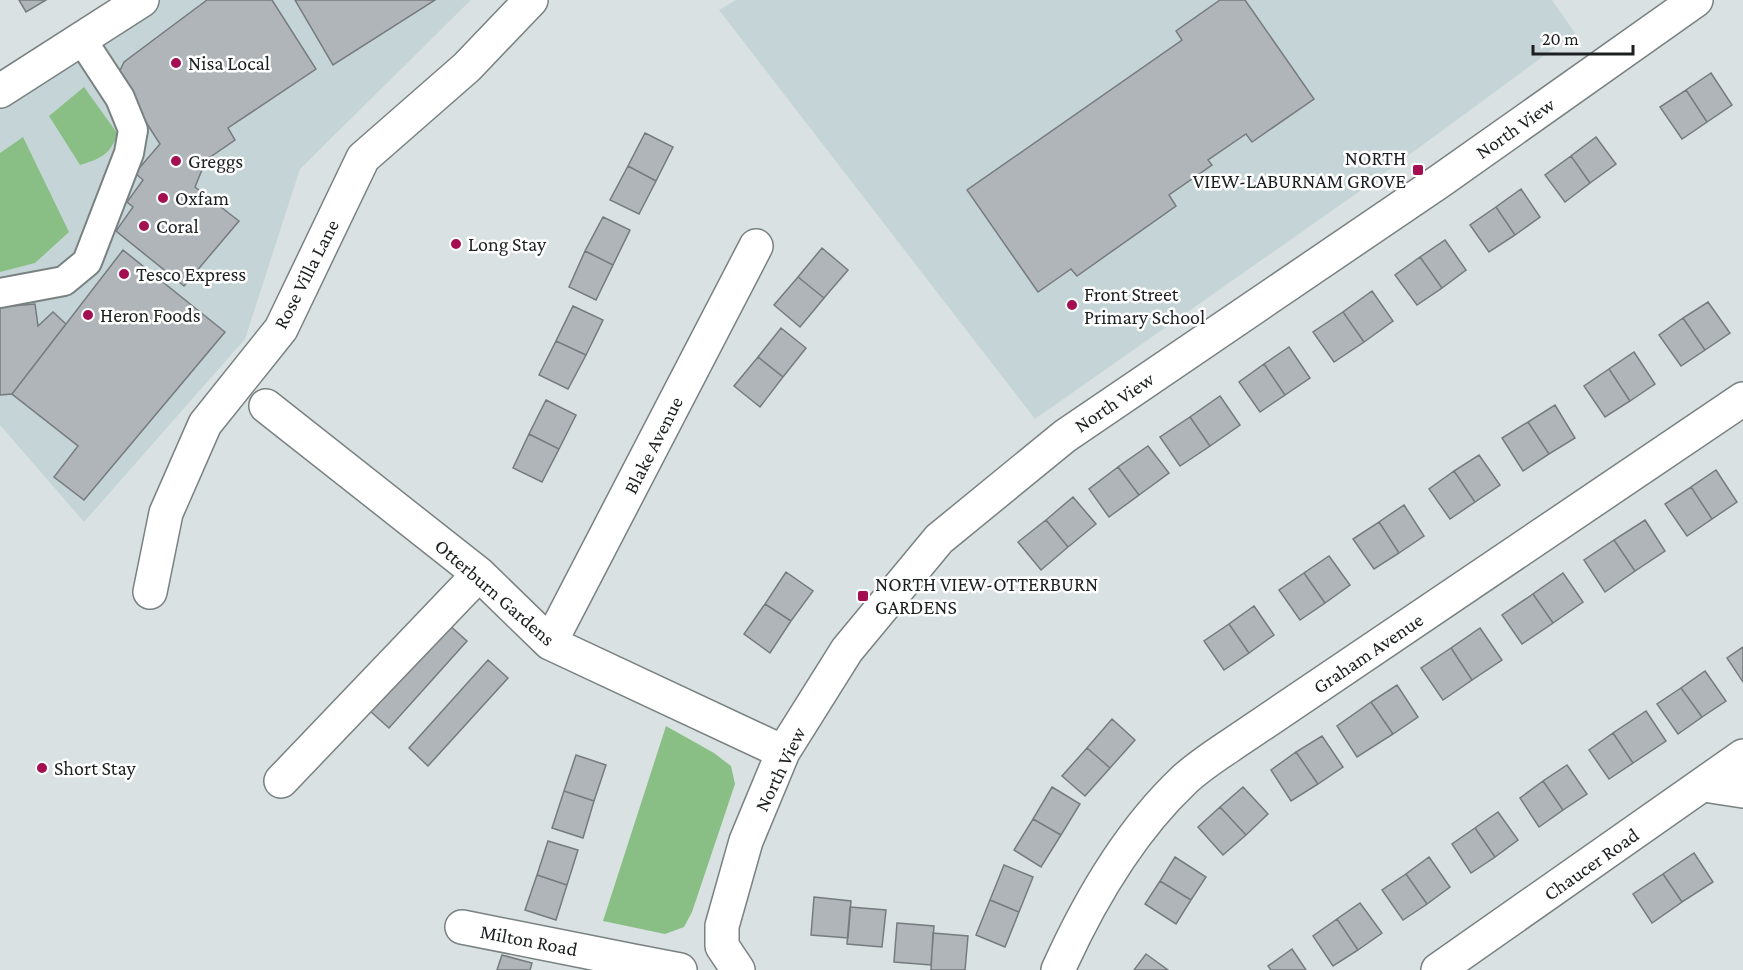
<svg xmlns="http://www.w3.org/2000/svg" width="1743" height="970" font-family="'Crimson Pro',serif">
	<rect width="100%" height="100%" fill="#d9e1e2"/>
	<path fill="#c5d5d7" d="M155,0H471L300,169L245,339L84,522L0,425V101Z
		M736,0H1552L1575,33L1360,191L1035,419L719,10Z"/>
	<path fill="#89bf84" d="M84,87L117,133C112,154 100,159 80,165L49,116Z
		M23,137L69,232L35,263L0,272V153Z
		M666,726L714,753L731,766L735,784L692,912L684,927L665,934L603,921Z"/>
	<path fill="#afb5b9" stroke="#767b7f" stroke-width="1.5" d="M19,0H46L26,12Z
		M207,0H272L316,69L228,128L235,140L206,160L195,187L239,221L184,286L116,231L133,207L127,202L143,180L135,173L160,144L117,77L124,62Z
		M295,0H435L333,65Z
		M1220,0H1245L1314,99L1252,142L1246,134L1208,160L1212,165L1169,195L1176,206L1077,276L1071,269L1038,292L967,190L1182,40L1176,31Z
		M1711,73L1732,105L1707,122L1686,90Z
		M1686,90L1707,122L1682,139L1660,107Z
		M645,133L673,147L656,181L628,166Z
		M1596,137L1616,164L1590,183L1571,156Z
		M1571,156L1590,183L1565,202L1545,175Z
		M628,166L656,181L639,214L610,200Z
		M1521,189L1540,217L1515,235L1496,207Z
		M1496,207L1515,235L1489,252L1470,225Z
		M603,217L630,230L613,265L585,251Z
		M1445,240L1466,270L1442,288L1420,257Z
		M822,248L848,270L824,298L798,277Z
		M123,250L225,332L84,500L54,477L78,446L12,394Z
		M585,251L613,265L596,300L569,287Z
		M1420,257L1442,288L1417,305L1395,275Z
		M798,277L824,298L800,327L774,305Z
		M1372,291L1393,321L1364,342L1343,312Z
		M1708,302L1730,333L1705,350L1683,318Z
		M35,304L38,326L53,312L66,324L12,394L0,395V307Z
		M573,306L603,320L586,355L556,341Z
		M1343,312L1364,342L1334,362L1313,332Z
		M1683,318L1705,350L1681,366L1659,335Z
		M781,328L806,348L783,377L758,357Z
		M556,341L586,355L568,389L539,375Z
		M1289,347L1310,378L1285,395L1264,364Z
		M1634,352L1655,384L1630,401L1609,369Z
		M758,357L783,377L760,407L734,386Z
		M1264,364L1285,395L1260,412L1239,382Z
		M1609,369L1630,401L1605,417L1584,386Z
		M1220,396L1240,425L1210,446L1190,417Z
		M546,400L576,415L559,449L529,434Z
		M1555,405L1575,438L1549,454L1528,422Z
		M1190,417L1210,446L1180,466L1160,437Z
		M1528,422L1549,454L1523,471L1502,438Z
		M529,434L559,449L542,482L513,468Z
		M1148,446L1169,473L1139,495L1118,467Z
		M1479,455L1500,485L1475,502L1454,471Z
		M1118,467L1139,495L1109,517L1089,489Z
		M1716,470L1737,502L1712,519L1691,487Z
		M1454,471L1475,502L1450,519L1429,489Z
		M1691,487L1712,519L1687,536L1665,504Z
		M1073,497L1096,524L1068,547L1046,520Z
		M1404,505L1424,536L1399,553L1379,522Z
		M1046,520L1068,547L1041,570L1018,542Z
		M1645,520L1665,551L1635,571L1614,540Z
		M1379,522L1399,553L1374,569L1353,539Z
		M1614,540L1635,571L1605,592L1584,560Z
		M1329,556L1350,585L1325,603L1304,573Z
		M786,572L813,591L791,621L765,604Z
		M1304,573L1325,603L1300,620L1279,590Z
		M1563,573L1583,602L1553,623L1533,594Z
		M1533,594L1553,623L1522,644L1502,615Z
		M765,604L791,621L770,653L744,634Z
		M1254,606L1274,635L1249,653L1229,624Z
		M448,624L467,641L389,728L370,711Z
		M1229,624L1249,653L1224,670L1204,641Z
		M1480,628L1502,660L1472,680L1451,648Z
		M1743,647V682L1727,658Z
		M1451,648L1472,680L1443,700L1421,668Z
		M488,660L508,678L428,766L409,748Z
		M1705,671L1726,701L1702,717L1681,688Z
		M1397,685L1418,717L1393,734L1371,702Z
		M1681,688L1702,717L1678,734L1657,704Z
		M1371,702L1393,734L1357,757L1337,726Z
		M1646,711L1666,741L1633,763L1613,733Z
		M1112,719L1135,740L1110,768L1087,748Z
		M1613,733L1633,763L1609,779L1589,750Z
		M1322,736L1343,767L1318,784L1296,752Z
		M1087,748L1110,768L1085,796L1062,776Z
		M1296,752L1318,784L1291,801L1271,770Z
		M576,755L606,765L594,801L564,791Z
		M1567,765L1587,794L1563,810L1543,781Z
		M1543,781L1563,810L1539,827L1520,798Z
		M1052,787L1080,804L1061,835L1033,819Z
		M1243,787L1268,814L1246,835L1220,807Z
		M564,791L594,801L583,838L552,828Z
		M1220,807L1246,835L1223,855L1198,827Z
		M1498,812L1518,840L1495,857L1475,828Z
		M1033,819L1061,835L1041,867L1014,850Z
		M1475,828L1495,857L1471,873L1452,844Z
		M548,841L578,850L567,885L537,875Z
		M1694,853L1713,882L1682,902L1663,874Z
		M1175,857L1206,877L1191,900L1160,881Z
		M1429,857L1450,887L1427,904L1406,874Z
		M1004,865L1033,877L1019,912L990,900Z
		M1406,874L1427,904L1403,920L1382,890Z
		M1663,874L1682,902L1652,923L1633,894Z
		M537,875L567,885L556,920L525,910Z
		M1160,881L1191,900L1176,924L1145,904Z
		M814,897L851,901L848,938L811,935Z
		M990,900L1019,912L1005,947L976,935Z
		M1360,903L1382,933L1358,950L1337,919Z
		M850,907L886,910L882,947L847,944Z
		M1337,919L1358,950L1333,966L1313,936Z
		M897,923L934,926L931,965L894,962Z
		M933,933L968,936L965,970H931Z
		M1292,949L1306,970H1271L1268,966Z
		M1146,954L1168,970H1134Z
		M502,955L532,963L530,970H497Z"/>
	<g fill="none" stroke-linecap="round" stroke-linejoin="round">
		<g stroke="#798181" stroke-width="32">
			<path id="pedestrian" d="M0,293L64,281L87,262L129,153L133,130L120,98L82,40"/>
		</g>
		<g stroke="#798181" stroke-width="36">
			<path id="minor" d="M266,406L479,574L550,643L783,752
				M150,592L166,513L205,424L281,329L363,158L467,67L531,0
				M550,643L756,246
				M281,781L479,574
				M1704,785L1743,791
				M462,927L633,961
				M611,967L633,961L680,970
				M738,970L722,946V926L746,841L783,752L847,650L939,539L1065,436L1440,181L1696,0
				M1058,970C1089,901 1129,832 1184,780C1201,764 1221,752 1240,739L1743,399
				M1438,970L1743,756"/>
		</g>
		<g stroke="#798181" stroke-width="36">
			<path id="secondary" d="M0,91L142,0"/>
		</g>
		<use href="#pedestrian" stroke="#fff" stroke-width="28"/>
		<use href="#minor" stroke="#fff" stroke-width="33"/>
		<use href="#secondary" stroke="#fff" stroke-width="33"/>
	</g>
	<g fill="#a30f50" stroke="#fff" stroke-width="2">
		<circle cx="176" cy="63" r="6"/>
		<circle cx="176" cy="161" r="6"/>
		<rect x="1412" y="164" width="12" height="12" rx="3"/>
		<circle cx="163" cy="198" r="6"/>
		<circle cx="144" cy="226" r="6"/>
		<circle cx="456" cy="244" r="6"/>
		<circle cx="124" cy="274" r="6"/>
		<circle cx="1072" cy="305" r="6"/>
		<circle cx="88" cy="315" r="6"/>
		<rect x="857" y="590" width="12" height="12" rx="3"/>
		<circle cx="42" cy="768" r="6"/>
	</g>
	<g text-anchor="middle" stroke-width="5" stroke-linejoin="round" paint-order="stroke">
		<g font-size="20" fill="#1d2021" stroke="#fff" text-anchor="start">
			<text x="188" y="70">Nisa Local</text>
			<text x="1406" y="165" text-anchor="end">NORTH<tspan x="1406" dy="23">VIEW-LABURNAM GROVE</tspan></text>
			<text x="188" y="168">Greggs</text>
			<text x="175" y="205">Oxfam</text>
			<text x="156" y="233">Coral</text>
			<text x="468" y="251">Long Stay</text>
			<text x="136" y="281">Tesco Express</text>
			<text x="1084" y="301">Front Street<tspan x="1084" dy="23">Primary School</tspan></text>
			<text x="100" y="322">Heron Foods</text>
			<text x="875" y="591">NORTH VIEW-OTTERBURN<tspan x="875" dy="23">GARDENS</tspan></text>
			<text x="54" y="775">Short Stay</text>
		</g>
		<g font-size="20" fill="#1d2021" stroke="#fff">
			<text transform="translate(1515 128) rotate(-35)" y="7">North View</text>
			<text transform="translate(306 274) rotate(-63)" y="7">Rose Villa Lane</text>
			<text transform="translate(1114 402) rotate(-34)" y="7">North View</text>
			<text transform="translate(653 445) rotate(-63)" y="7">Blake Avenue</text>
			<text transform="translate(495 592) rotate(41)" y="7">Otterburn Gardens</text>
			<text transform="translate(1368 653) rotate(-34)" y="7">Graham Avenue</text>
			<text transform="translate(780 769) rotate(-64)" y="7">North View</text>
			<text transform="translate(1591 864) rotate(-35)" y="7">Chaucer Road</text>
			<text transform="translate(529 940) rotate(11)" y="7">Milton Road</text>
		</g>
	</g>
	<path d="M1533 45v9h100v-9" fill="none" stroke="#1d2021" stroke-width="3"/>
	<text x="1542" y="45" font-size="18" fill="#1d2021" stroke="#ffffff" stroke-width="4.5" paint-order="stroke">20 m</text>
</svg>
